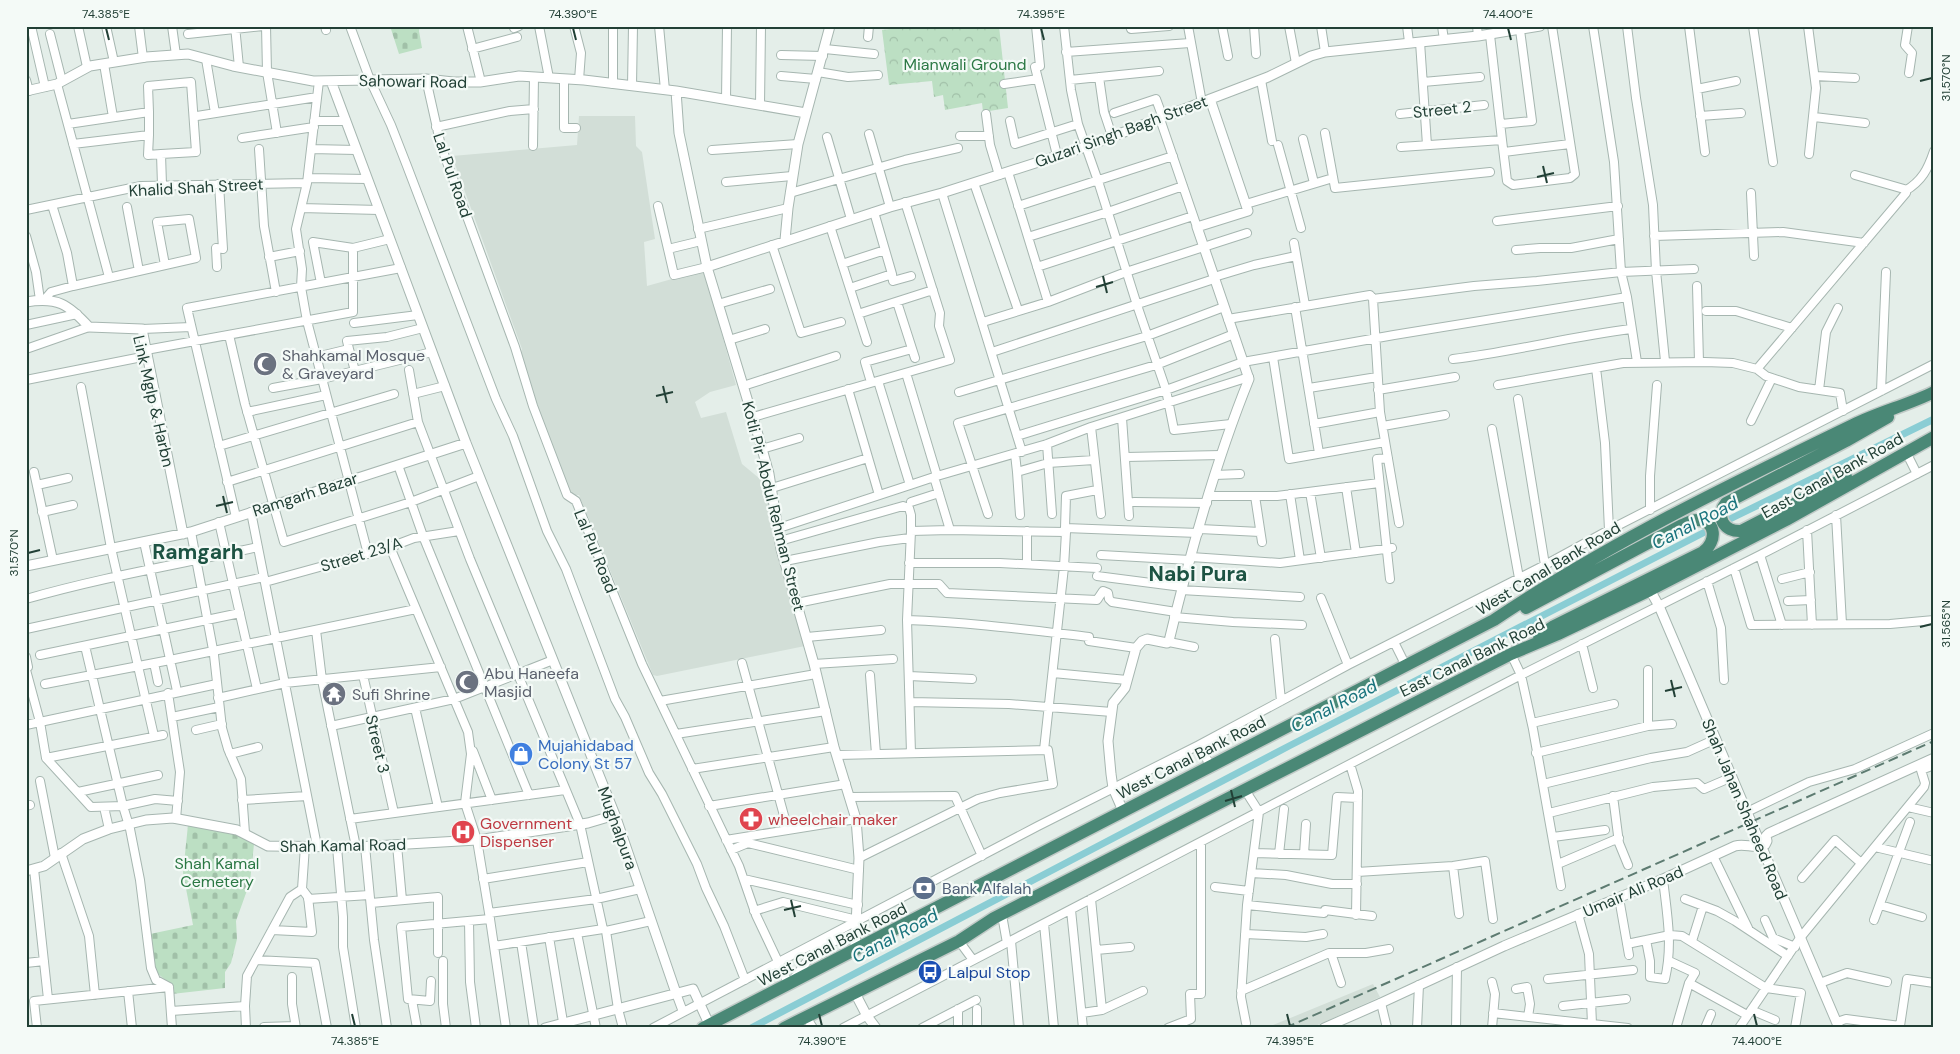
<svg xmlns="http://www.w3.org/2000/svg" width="1960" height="1054" font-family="'DM Sans',sans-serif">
	<defs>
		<pattern id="cemetery-stones" width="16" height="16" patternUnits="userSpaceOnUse" patternTransform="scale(1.25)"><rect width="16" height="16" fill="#bcdfc3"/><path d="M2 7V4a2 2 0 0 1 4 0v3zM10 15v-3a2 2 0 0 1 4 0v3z" fill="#a1c0a8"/></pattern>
		<pattern id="park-crowns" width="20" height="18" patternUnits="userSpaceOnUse" patternTransform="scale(1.25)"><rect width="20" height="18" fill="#bcdfc3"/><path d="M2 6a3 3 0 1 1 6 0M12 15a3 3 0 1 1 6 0" fill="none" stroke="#a1c0a8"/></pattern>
	</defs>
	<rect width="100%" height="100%" fill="#e4eee9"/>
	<path fill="#d2ded7" d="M579,116H635L636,146L642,152L655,239L644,242L647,286L704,270L736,385L710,392L695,402L701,418L726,412L742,464L765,483L779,551L805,646L657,676L653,675L579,495H570L543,426L519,358L522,349L452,156L577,145Z
		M1373,984L1380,997L1311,1028H1266Z"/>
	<path fill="url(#cemetery-stones)" d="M390,26H420L419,31L422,48L399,54Z
		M188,825L236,834L254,844L250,882L236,921L237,939L231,963L225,972V988L172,994L171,984L154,971L150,934L193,925L183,873Z"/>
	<path fill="url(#park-crowns)" d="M917,26H999L1008,108L983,112L982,103L945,110L943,95L934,97L932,81L889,85L882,30Z"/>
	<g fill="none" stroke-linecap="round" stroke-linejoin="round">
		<path stroke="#8acdd4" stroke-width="7" d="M751,1028L1289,746L1734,517L1934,419"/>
		<g stroke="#a6b6b0" stroke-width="10">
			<path id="minor" d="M31,26L45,87
				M78,26L87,67
				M106,26L114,62
				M139,26L143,58
				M172,26L176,55
				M235,26L239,67
				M266,26L267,72L277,133
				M325,26L326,30
				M350,26L370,80L391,125L407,166L496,399L513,436L547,531L566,569L615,699L625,717L649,773L662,794L697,864L706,888L724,926L745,980
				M467,26L481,82
				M539,26L549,78
				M574,26L581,53L579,80
				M613,26V84
				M659,26L665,90
				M1036,26L1040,66L1035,67L1057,155
				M1064,26L1071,90L1078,124L1098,181L1137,305L1166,390L1174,430L1231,424
				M1130,26L1131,29L1169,26
				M1188,26L1202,103
				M1222,26L1228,56
				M1254,26L1256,54
				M1289,26L1296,63
				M1321,26L1325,52
				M1407,26L1409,42
				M1442,26L1444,40
				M1477,26L1478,36
				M1593,26L1614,162L1621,272L1627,297L1637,362
				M1627,26L1636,98L1653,205L1656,271L1665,361
				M1689,26L1705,152
				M1753,26L1773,162
				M1808,26L1816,88L1809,154
				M1908,26L1905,45L1912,53L1909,73
				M514,28L519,26
				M50,34L62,81
				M188,34L263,26
				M1490,35L1502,140
				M868,37L869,26
				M1420,42L1427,145
				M472,49L517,37
				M825,49L874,54
				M1066,52L1190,43
				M781,55L823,56
				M206,59L215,113
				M104,64L113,117
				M818,72L848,77L878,75
				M781,76L816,79
				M1815,76L1855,78
				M1099,77L1104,112L1112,136
				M426,79L441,146L515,347L533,406L567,495L576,501L642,664L739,866L756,915L789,985L814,952L819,948L856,932
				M564,79V128H576
				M26,80L29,91
				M1070,80L1159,71
				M1261,80L1272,141
				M319,81L307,183L296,229L302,269L301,287L307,321L368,554
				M1423,82L1480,77
				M57,84L109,277
				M1004,84L1038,79
				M632,86L633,26
				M1697,89L1736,81
				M726,99L727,26
				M760,105L761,26
				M149,112V135
				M1114,113L1156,99L1163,118
				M986,114L990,145L999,175
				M1400,114L1484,105
				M197,116L317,97
				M1700,116L1741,113
				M1814,117L1865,123
				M1160,119L1197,227
				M314,121H346
				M1010,121L1015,144L1078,124
				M68,124L149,112L148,86L191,82L196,152L161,154L162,185
				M1501,124L1532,121L1520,30
				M436,127L510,111L534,109
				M1325,133L1335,188L1490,172
				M869,134L890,207
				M960,136H989
				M827,137L851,219
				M242,138L314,127
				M1303,139L1314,183
				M73,144L149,135L148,155L161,154
				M1278,145L1301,228
				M533,146L534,77
				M1401,147L1502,140L1507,181L1513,185L1570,178L1575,174L1552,26
				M259,149L264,226L276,292
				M311,149L356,150
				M712,150L798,144
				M1504,152L1570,144
				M1008,172L1048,302
				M308,178L367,179
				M726,182L792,176
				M974,183L1018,310
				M1905,191C1922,181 1928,169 1934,151
				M790,193L905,160L958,148
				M942,193L1022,452
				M1751,193L1754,256
				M1246,204L1333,178
				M52,205L67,253L73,286
				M658,206L668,249
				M1018,206L1173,156
				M127,207L139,271
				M301,208L379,210
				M26,210L141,186L307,183
				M874,212L892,274
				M1497,221L1618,206
				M830,226L867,342
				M698,229L788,208
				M26,236L36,272L40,300
				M1654,236L1783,232L1864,243
				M1028,237L1108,212L1183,186
				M701,241L668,249L674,275L707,267
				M1294,243L1305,305
				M772,245L801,333L841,322
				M1516,250L1540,248H1571L1619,239
				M269,257L300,251
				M842,264L885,250
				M217,267L216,248L223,249L219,184
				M1037,267L1193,216
				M1214,277L1254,265L1296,256
				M321,283L313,242L353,248
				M1697,286L1699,362
				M850,288L892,274L893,281L911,276
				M45,299L51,292L73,286L196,258L189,219L157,222L165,265
				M1373,299L1474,286L1537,281L1621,272L1694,269
				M897,302L915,358
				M718,304L770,289
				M1295,307L1319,453
				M1706,311H1736L1792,328
				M858,314L933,290
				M1228,319L1370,295L1373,299L1380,412L1399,523
				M983,322L1048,302L1126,272L1247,233
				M354,323L418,315
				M26,325L77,314
				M142,329L191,327
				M229,335L245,404L284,542L411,502L479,476
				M729,340L765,329
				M26,349L89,327
				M349,349L347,341L387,337L423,328
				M146,350L353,312V248L390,239
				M992,352L1214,279
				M316,357L349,349L355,371
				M1273,357L1289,459L1385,442
				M1453,359C1513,352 1572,336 1631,329
				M1596,368L1605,443L1609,530
				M1757,369L1906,193L1904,189L1855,175
				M409,370L418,422
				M906,373L937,476L910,485
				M26,380L147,356
				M871,382L865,362L912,349
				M1498,385L1623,363L1705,362L1733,363L1757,369L1766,376L1799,387L1840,393L1843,411
				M743,386L836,356
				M81,387L111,548L154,736
				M273,388L322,379L432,352
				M1309,388L1377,377
				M848,389L879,495
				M1378,390L1455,377
				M1819,390L1826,332L1838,308
				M1881,391L1886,272
				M959,392L1147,336L1224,307
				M413,394L445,386
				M1518,399L1545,565
				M247,412L326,395
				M753,417L950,360L939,326L940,313L905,202
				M1122,418L1129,516
				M1751,421L1772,378
				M1314,424L1380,412
				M1383,426L1445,415
				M1091,427L1101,514
				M1492,429L1519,578
				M1017,436L1166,390L1243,362L1394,335L1627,297
				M1047,444L1052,514
				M219,446L394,394
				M762,449L799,438
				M1906,452L1917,474
				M1015,454L1017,472
				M1126,457L1221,455
				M1388,458L1377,459L1390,579
				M398,465L423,536L529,795
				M34,472L53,560
				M1215,475L1240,474
				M937,476L1047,444L1091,427L1249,377
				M934,477L950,530L1066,532L1065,528L1198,533
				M227,482L418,422L470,559L580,824L603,929
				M37,485L68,478
				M1346,487L1356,553
				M772,488L868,458
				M1310,492L1321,558
				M1290,494L1300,560
				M1209,496H1277L1379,483
				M1255,496L1262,542
				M911,502L939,493
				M1134,502L1207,503
				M1650,510V476L1657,385
				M42,512L73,505
				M251,512L317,846
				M988,514L958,423L1156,365L1234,334
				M1020,515L1017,472L1048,463L1094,460
				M1836,515L1842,624
				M236,517L187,308L401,268
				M219,522L257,689
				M779,528L910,485L878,381
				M1065,528L1066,496L1097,490
				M1200,529L1260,532
				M1807,530L1812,625
				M911,531L950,530
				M1027,531V564
				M191,532L214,655L222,728L228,749L241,779L245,833
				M780,541L903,506L909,508L911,515V531L907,620L911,753
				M144,542L177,691
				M390,547L468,732L471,754L465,803L477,840L490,919L506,1028
				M1101,555L1190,560
				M1760,555L1782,625
				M1191,557L1280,563L1392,548
				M785,561L879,542L910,538
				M909,563H1000L1097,568
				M1734,568L1751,625L1890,624L1934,620
				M1097,576L1182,587
				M1782,579L1810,572
				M1707,581L1721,628L1724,680
				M265,582L385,549L414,538L459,531
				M1181,590L1300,597
				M1321,598L1348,665
				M26,599C102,577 181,564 258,547
				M1788,601L1811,600
				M797,603L890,584H939L947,593L1097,600L1103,591L1108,593L1109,599L1112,602L1176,612
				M1174,617L1233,622L1302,625
				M907,620C968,622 1029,630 1089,637V641L1136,648
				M26,629L264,577
				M316,630L322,680L356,847
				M807,637L881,630
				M1275,639L1281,701
				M1169,642L1194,647
				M1394,642L1406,666
				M1582,644L1593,688
				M85,646L123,806L130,829L140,880L151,968L156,980L169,987
				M1511,654L1521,675L1533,729L1561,886
				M40,655L240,613
				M26,657L28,667L26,668
				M154,663L158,682
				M742,663L788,830
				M814,664L893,659
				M26,670L40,722L46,758L91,807L123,806L155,799L178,801
				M1053,673L1127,680
				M363,675L394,813
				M870,675L876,754
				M909,676L972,679
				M45,684L170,660L416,609
				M168,693L180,772L176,819
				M218,698L285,683L441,667
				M660,701L816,674
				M910,702L1009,704L1112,712
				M415,708L438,807
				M172,717L219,707
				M1532,723L1614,704
				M26,725L217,684
				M331,726L454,699L553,660
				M1648,726V670
				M196,730L222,724
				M676,734L826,711
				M1199,745L1210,765
				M1044,750L1064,567L1066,532
				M473,751L492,800
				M1536,753L1648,726L1672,724
				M230,754L258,747
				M837,755L1048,750L1053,784L1000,793L978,799L859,858
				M46,758L163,735
				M1350,764L1358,791L1356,915
				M692,769L834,747
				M40,781L55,858
				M1543,784L1651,758L1687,752L1716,739
				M1245,790L1259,812L1247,905L1241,997L1246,1023
				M78,792L158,775
				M1613,796L1619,843L1628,865
				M850,797L955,796L982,856
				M242,800L307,796
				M26,806L30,805
				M709,806L846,784
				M104,807L109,829
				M1908,807L1934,813
				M1747,812L1809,782L1855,769L1934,733
				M1549,813L1653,787L1697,783L1704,789L1732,777
				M350,819L565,790
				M1553,837L1605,830
				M726,840L856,819
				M397,845L402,900
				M365,846L374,940L387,1028
				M337,847L343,917V947L356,1028
				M1875,847L1934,861
				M731,850L748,843L859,870
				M61,853L89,936L95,995
				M1254,853L1332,855L1337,797L1358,798
				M1279,854L1284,809
				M1304,854L1306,824
				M1713,856L1748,928
				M1558,864L1619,838
				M1453,866L1459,914
				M34,869L48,999
				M1357,872L1453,866L1485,861L1493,919
				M1251,873L1286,875L1332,884H1357
				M1802,878L1835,840L1861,863
				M483,879L588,862
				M744,879L858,905
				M1215,887L1249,891
				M1619,898L1629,955
				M308,899L369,895
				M1091,899L1102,1010
				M1685,899L1717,911L1735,921L1788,956
				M371,903L438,897V953
				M1247,905L1324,913L1325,910L1372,916
				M1880,905L1922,917
				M1071,910L1083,1028
				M754,911L783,902L857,920
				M489,913L596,899L640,889
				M1578,914L1589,954L1592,1024
				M1002,915L1007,943
				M1765,920L1773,938L1795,947
				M1874,920L1910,822
				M469,921L470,982L476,1028
				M1044,924L1054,1028
				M272,930L312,932L308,897L302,889
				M606,931L618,1009L623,1028
				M577,933L596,1028
				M1245,934L1306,937L1323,934
				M549,937L564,1028
				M1646,940L1650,961V977L1665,979C1673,944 1667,914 1663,879
				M959,941L973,960
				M1011,941L1019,1028
				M1692,941L1703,906
				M521,942L534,1028
				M1627,944L1670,935L1682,936L1766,988L1801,993L1795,1028
				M494,946L603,929L606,931L651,921
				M1096,950L1130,947
				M1331,953L1341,983
				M256,960L315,963L327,1028
				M443,961V1004L446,1028
				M1669,961L1695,973L1689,983L1676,1028
				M26,963L44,961
				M292,977V1004L296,1028
				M1548,979L1633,970
				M431,981L430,1001L408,999L401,927L490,919
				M1689,983L1747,1015
				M1820,983L1847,973L1887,982
				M1516,989L1527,987L1530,1004L1528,1017
				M128,991L132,1028
				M1241,991L1329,953H1366L1389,949
				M676,993L683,1012
				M412,1000L417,1028
				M1381,1003L1387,1028
				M1563,1006L1626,999
				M958,1009V1028
				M977,1009V1028
				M1751,1010L1775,1020
				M171,1011L245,1006
				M1082,1013L1102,1010L1143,991
				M1493,1013L1628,1028
				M806,1017L813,1028
				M1837,1022L1846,1019L1900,1026L1907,979L1934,983
				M264,1027L295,1026
				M37,1028L34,1001L169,987L172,1028
				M246,1028L245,1006L247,976L290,897L302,889L305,846
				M653,1028L1038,826L1199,745L1348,665L1545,565L1609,530L1934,364
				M843,1028L1521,675L1760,555L1934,465
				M922,1028L976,1000
				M1168,1028L1191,1019L1190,994H1201V842
				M1417,1028L1419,985
				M1456,1028L1457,967
				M1492,1028L1495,994L1492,982
				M1705,1028L1711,1014
				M1739,1028L1800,938L1924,787L1925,783L1921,770L1934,765"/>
		</g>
		<g stroke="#a6b6b0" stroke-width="11">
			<path id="tertiary" d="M331,81L466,443L615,815L676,993
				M26,91L57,84L90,66L146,57L188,54L233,66L313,81L426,79L453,82H480L519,76L584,80L676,91L806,113
				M676,91L679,133L707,267L759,438L769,474L781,549L814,664L834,747L856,819L859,858L855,949
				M785,240L788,208L798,144L830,26
				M707,267L890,207L942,193L1085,147L1268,77L1311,56L1325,52L1478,36L1540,26
				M26,302C58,297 68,304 89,327L142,329L183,534
				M26,566L191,532L466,443
				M1650,590L1659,606L1839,1028
				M1123,811L1113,788L1111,774L1108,741L1113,703L1125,688L1136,648L1142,641L1147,639L1167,643L1169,641C1190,553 1215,463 1249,379L1197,227L1248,211L1210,99
				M26,871L44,866L83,839L109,829L146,820L173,818L237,830L268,846L356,847L477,840L588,823L615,815
				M855,993L867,1016L876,1028
				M545,1028L693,989L709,1024
				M1324,1028L1381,1003L1504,946L1663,879L1735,846C1745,843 1754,849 1765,845L1767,841L1766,836L1769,833L1934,758"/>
		</g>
		<g stroke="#c1cac7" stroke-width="15">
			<path id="trunk" d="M1846,477L1741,531C1724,532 1715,517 1726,503L1846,441L1888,417
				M1526,608L1682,525C1687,523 1692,520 1697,520C1717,520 1717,542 1703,552L1554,626L1539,636
				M703,1028L1494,620C1607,544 1731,484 1853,425C1879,412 1908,405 1934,392
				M784,1028L959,941L994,918L1511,654L1558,634L1650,590L1786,520L1934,437"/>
		</g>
		<use href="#minor" stroke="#fff" stroke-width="8"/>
		<use href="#tertiary" stroke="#fff" stroke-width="9"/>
		<use href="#trunk" stroke="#4a8876" stroke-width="12"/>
		<path stroke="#5d7b71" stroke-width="2" stroke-dasharray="10 5" stroke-linecap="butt" d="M1285,1028L1934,741"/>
	</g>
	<path fill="none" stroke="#224036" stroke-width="2" d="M106,28L109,40M573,28L576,40M1041,28L1044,40M1508,28L1511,40M1920,81L1932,78M1543,166L1547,183M1537,177L1554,173M1103,276L1107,293M1096,287L1113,282M663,386L667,403M656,396L673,392M223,496L227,513M216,506L233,502M28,553L40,550M1920,627L1932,624M1671,680L1675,697M1665,691L1682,687M1231,790L1235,807M1225,801L1242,796M791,900L795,917M784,910L801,906M352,1014L355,1026M819,1014L822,1026M1287,1014L1290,1026M1754,1014L1757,1026"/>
	<defs>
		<g id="mosque-disc" transform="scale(1.25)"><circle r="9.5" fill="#6b7280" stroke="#f4faf7"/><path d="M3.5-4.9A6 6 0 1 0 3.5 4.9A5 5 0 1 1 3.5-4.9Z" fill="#fff"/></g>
		<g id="temple-disc" transform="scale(1.25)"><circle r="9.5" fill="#6b7280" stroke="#f4faf7"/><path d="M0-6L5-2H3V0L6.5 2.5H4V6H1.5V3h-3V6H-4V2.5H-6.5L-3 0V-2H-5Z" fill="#fff"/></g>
		<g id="shop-disc" transform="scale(1.25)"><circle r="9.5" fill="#3f7fe0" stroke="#f4faf7"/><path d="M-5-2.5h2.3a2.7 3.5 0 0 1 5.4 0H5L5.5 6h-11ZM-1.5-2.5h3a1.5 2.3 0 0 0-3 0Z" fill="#fff"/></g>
		<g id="pharmacy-disc" transform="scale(1.25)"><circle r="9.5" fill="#e0444e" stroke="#f4faf7"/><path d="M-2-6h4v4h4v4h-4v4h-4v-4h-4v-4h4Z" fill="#fff"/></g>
		<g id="hospital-disc" transform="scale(1.25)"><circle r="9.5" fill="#e0444e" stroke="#f4faf7"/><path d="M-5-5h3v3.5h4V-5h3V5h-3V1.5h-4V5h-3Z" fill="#fff"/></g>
		<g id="bank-disc" transform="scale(1.25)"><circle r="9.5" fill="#5c6f8a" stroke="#f4faf7"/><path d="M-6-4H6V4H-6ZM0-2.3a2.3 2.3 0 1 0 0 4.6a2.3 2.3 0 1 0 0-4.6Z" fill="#fff"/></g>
		<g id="bus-disc" transform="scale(1.25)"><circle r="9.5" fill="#1a4fb4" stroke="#f4faf7"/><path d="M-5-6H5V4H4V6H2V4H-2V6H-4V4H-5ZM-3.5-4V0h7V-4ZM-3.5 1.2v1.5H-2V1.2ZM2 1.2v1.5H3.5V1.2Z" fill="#fff"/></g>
	</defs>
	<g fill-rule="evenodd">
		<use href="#mosque-disc" x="265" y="364"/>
		<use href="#mosque-disc" x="467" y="682"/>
		<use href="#temple-disc" x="334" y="694"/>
		<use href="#shop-disc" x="521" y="754"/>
		<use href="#pharmacy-disc" x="751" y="819"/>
		<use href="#hospital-disc" x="463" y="832"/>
		<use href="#bank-disc" x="924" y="888"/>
		<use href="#bus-disc" x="930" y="972"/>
	</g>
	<g text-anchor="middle" stroke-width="4.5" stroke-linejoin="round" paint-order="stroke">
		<g font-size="16" fill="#2b7844" stroke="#f4faf7">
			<text x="965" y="70">Mianwali Ground</text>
			<text x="217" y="869">Shah Kamal<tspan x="217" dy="18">Cemetery</tspan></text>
		</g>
		<g font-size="16" fill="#224036" stroke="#f4faf7">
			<text transform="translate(413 81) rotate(1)" y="6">Sahowari Road</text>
			<text transform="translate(1442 109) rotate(-6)" y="6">Street 2</text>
			<text transform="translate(1121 131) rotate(-20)" y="6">Guzari Singh Bagh Street</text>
			<text transform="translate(453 175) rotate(71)" y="6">Lal Pul Road</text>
			<text transform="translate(196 187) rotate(-3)" y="6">Khalid Shah Street</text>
			<text transform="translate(154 401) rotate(77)" y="6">Link Mglp &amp; Harbn</text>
			<text transform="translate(1832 475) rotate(-29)" y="6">East Canal Bank Road</text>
			<text transform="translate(305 494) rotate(-18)" y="6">Ramgarh Bazar</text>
			<text transform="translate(774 506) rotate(76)" y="6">Kotli Pir Abdul Rehman Street</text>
			<text transform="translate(596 551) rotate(68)" y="6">Lal Pul Road</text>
			<text transform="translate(361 554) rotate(-17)" y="6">Street 23/A</text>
			<text transform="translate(1548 568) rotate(-31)" y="6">West Canal Bank Road</text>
			<text transform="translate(1472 657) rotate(-26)" y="6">East Canal Bank Road</text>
			<text transform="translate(378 744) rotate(77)" y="6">Street 3</text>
			<text transform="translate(1191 757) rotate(-27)" y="6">West Canal Bank Road</text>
			<text transform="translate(1745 809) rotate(67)" y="6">Shah Jahan Shaheed Road</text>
			<text transform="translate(618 828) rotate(70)" y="6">Mughalpura</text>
			<text transform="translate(343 845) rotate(-1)" y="6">Shah Kamal Road</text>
			<text transform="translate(1633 891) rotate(-23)" y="6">Umair Ali Road</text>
			<text transform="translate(832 944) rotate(-27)" y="6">West Canal Bank Road</text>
		</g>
		<g font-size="16" fill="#5b616d" stroke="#f4faf7" text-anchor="start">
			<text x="282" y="361">Shahkamal Mosque<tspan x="282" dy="18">&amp; Graveyard</tspan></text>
			<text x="484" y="679">Abu Haneefa<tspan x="484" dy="18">Masjid</tspan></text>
			<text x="352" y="700">Sufi Shrine</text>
		</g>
		<g font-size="16" fill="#366cbe" stroke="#f4faf7" text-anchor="start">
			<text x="538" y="751">Mujahidabad<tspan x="538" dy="18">Colony St 57</tspan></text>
		</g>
		<g font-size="16" fill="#be3a42" stroke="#f4faf7" text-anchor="start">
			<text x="768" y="825">wheelchair maker</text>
			<text x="480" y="829">Government<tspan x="480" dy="18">Dispenser</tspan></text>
		</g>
		<g font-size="16" fill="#4e5e75" stroke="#f4faf7" text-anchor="start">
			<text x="942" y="894">Bank Alfalah</text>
		</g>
		<g font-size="16" fill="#164399" stroke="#f4faf7" text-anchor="start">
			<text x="948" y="978">Lalpul Stop</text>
		</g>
		<g font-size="18" font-style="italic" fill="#1a747e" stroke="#f4faf7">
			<text transform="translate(1695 523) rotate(-27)" y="6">Canal Road</text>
			<text transform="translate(1334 706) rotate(-27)" y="6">Canal Road</text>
			<text transform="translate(895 936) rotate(-28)" y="6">Canal Road</text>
		</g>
		<g font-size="21" font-weight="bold" fill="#1d5343" stroke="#f4faf7">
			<text x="198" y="559">Ramgarh</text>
			<text x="1198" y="581">Nabi Pura</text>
		</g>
	</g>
	<rect width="1960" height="1054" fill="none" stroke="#f4faf7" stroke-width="55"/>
	<rect x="28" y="28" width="1904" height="998" fill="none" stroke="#224036" stroke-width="2"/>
	<g font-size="12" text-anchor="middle" fill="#224036">
		<text x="106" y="18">74.385°E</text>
		<text x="573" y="18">74.390°E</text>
		<text x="1041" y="18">74.395°E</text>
		<text x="1508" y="18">74.400°E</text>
		<text transform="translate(1946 78) rotate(-90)" y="4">31.570°N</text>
		<text transform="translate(14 553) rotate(-90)" y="4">31.570°N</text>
		<text transform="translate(1946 624) rotate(-90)" y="4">31.565°N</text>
		<text x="355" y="1045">74.385°E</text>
		<text x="822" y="1045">74.390°E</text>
		<text x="1290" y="1045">74.395°E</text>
		<text x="1757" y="1045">74.400°E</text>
	</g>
</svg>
